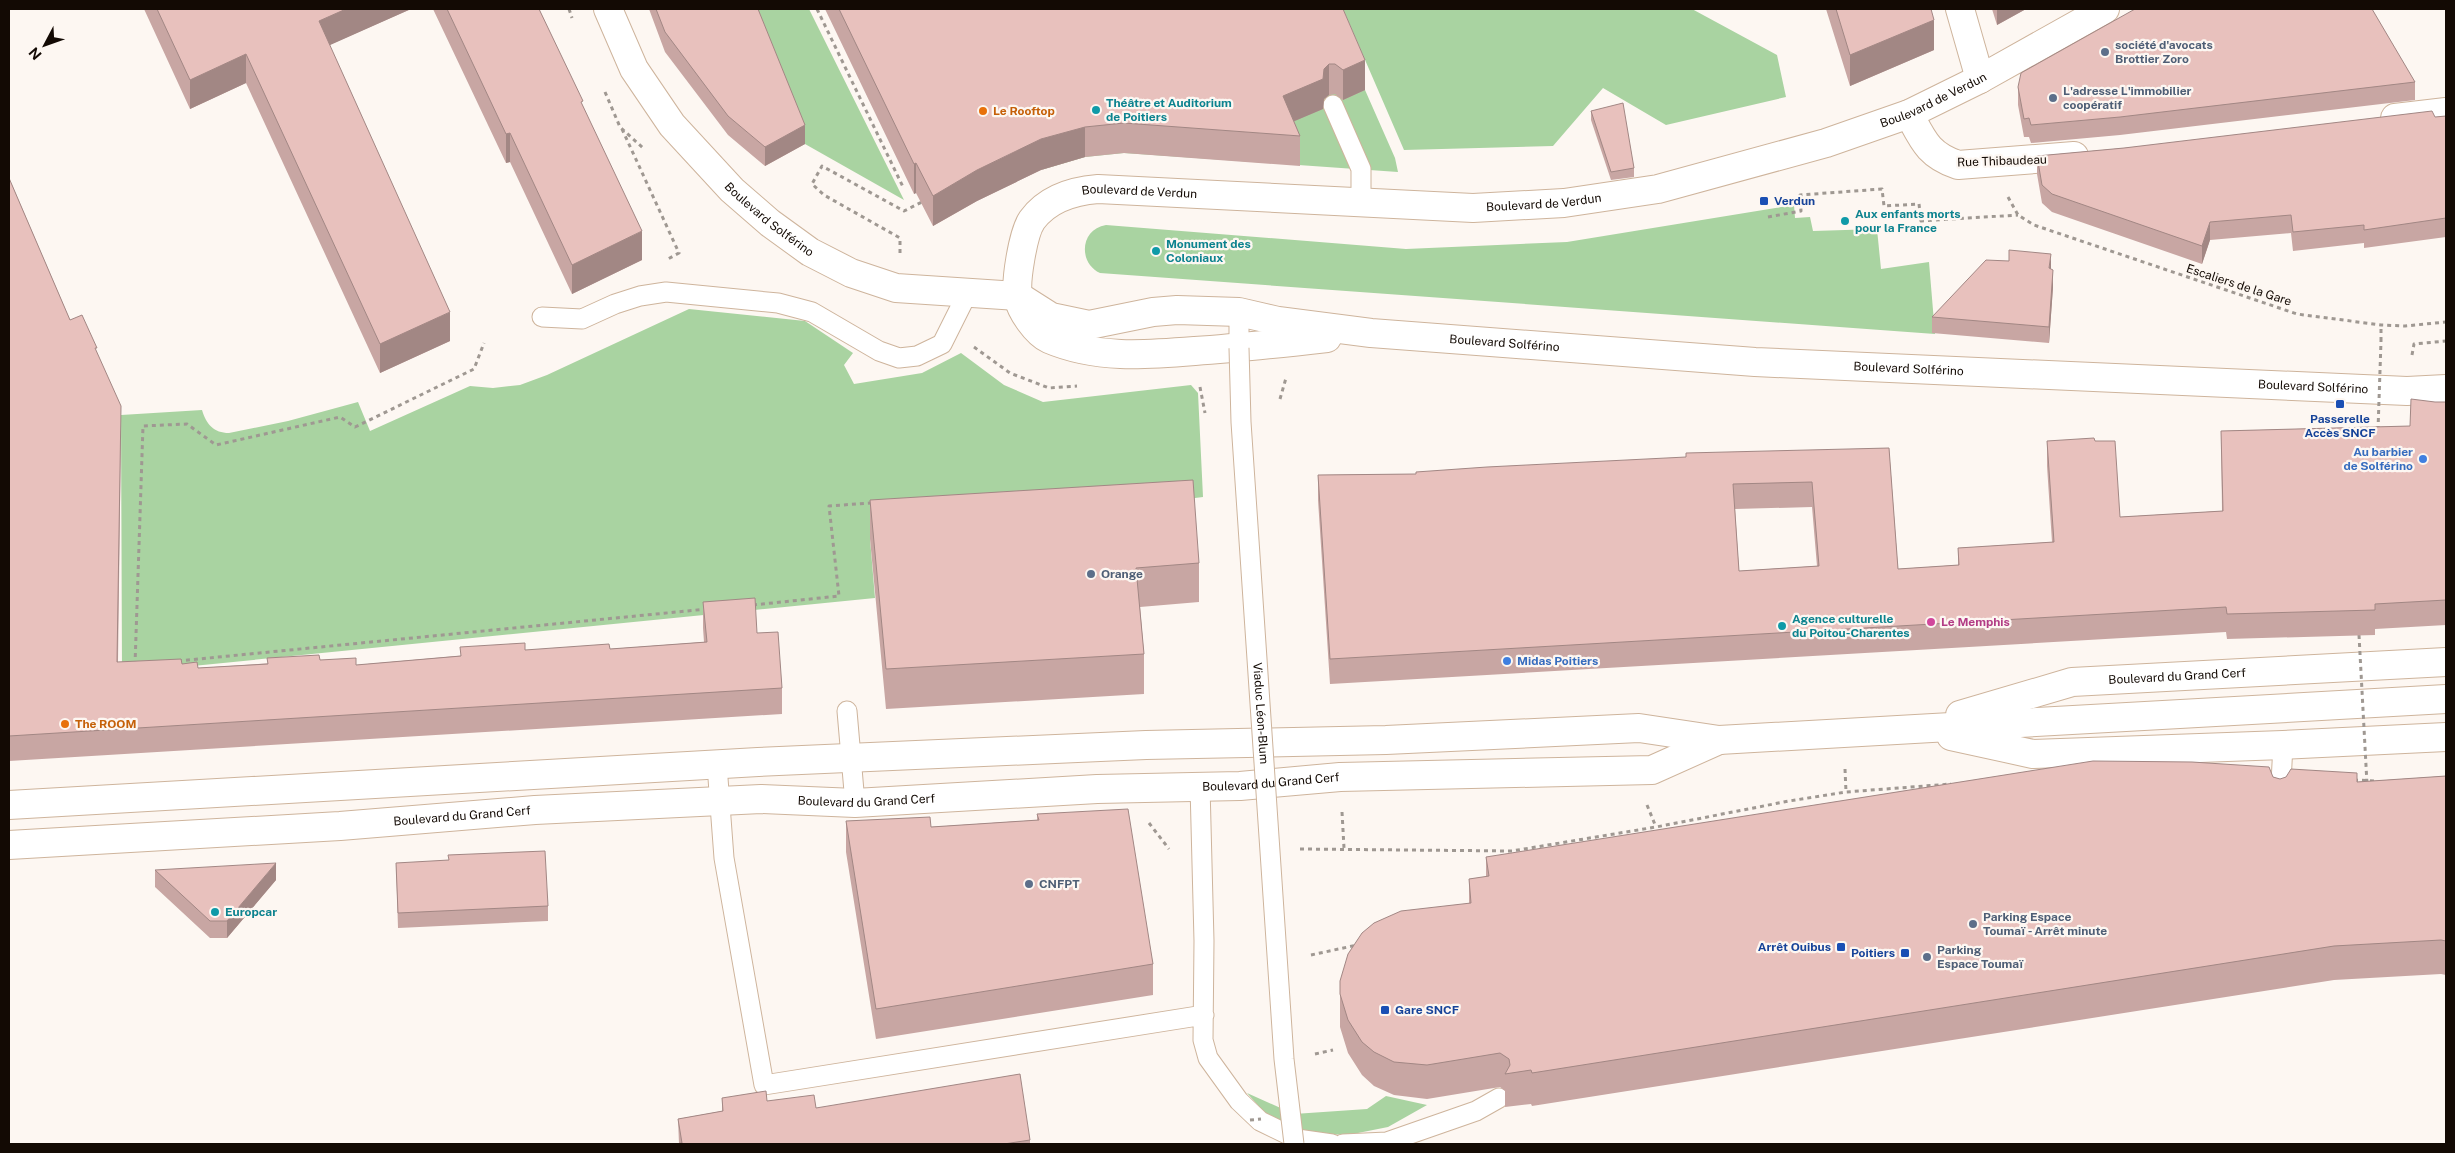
<svg xmlns="http://www.w3.org/2000/svg" width="2455" height="1153" font-family="'Public Sans',sans-serif">
	<rect width="100%" height="100%" fill="#fdf7f2"/>
	<path fill="#a9d3a1" d="M749,9H809L904,200L805,144Z
		M1343,9H1692L1777,55L1786,97L1666,125L1603,88L1553,146L1404,150Z
		M1329,27L1354,65L1395,158L1398,172L1124,153L1085,157L1041,170Z
		M1794,205L1795,218L1810,217L1813,231L1877,229L1881,269L1929,262L1935,334L1100,273C1078,263 1080,229 1106,225L1406,249L1567,242Z
		M689,309L805,321L853,353L844,365L854,384L922,373L961,353L1004,385L1043,402L1191,385L1198,393L1203,497L870,539L875,598L122,673L121,415L202,410C206,424 214,433 229,433L288,421L358,402L370,431L470,386L493,388L520,385L547,375Z
		M1247,1093L1294,1114L1367,1109L1386,1096L1427,1105L1388,1127L1348,1135L1303,1133L1271,1120Z"/>
	<g fill="none" stroke-linecap="round" stroke-linejoin="round">
		<g stroke="#ceb49c" stroke-width="21">
			<path id="lane" d="M1333,105L1361,169V204
				M1239,312V348
				M542,317L582,319L615,304L640,296L666,292L778,303L812,312L879,351L899,358L917,356L942,344L967,294
				M847,711L855,803
				M717,765L724,858L764,1085L1204,1015
				M1200,786L1204,941L1203,1040L1208,1058L1239,1101L1260,1121L1297,1139L1332,1144
				M2280,801L2283,745
				M1343,1144L1387,1142L1476,1111L1499,1098"/>
		</g>
		<g stroke="#ceb49c" stroke-width="30">
			<path id="street" d="M1960,9L1980,79
				M1909,114C1923,140 1928,155 1958,165L2074,156
				M2395,118L2446,112"/>
		</g>
		<g stroke="#ceb49c" stroke-width="30">
			<g id="secondary">
				<path id="s1" d="M608,9L634,69L672,125L732,190L770,223L810,252L851,273L896,288L1018,296L1051,317L1089,325L1153,312L1177,310L1239,312L1278,321L1371,333L1755,362L2407,391L2446,389"/>
				<path id="s2" d="M1327,338C1283,343 1239,348 1195,351C1145,355 1096,359 1049,339C1036,333 1021,311 1018,297C1015,282 1023,233 1032,220C1048,198 1073,191 1098,189L1473,208L1564,203L1658,189L1826,143L1909,114L1980,79L2105,9"/>
				<path id="s3" d="M1960,715L2072,682L2446,662"/>
				<path d="M1951,736L2033,754L2283,745L2446,737"/>
				<path d="M9,805L758,762L1146,745L1386,740L1639,728L1719,740L2446,699"/>
				<path id="s4" d="M9,845L340,826L535,810L761,799L855,803L1097,789L1240,786L1340,777L1652,770L1719,740"/>
			</g>
		</g>
		<path stroke="#9f9892" stroke-width="3" stroke-dasharray="4 4" stroke-linecap="butt" d="M569,9L572,18
			M817,9L904,189
			M605,92L620,127L643,148
			M622,129L679,253L666,260
			M2008,197L2018,215L2034,225L2297,314L2381,325L2405,326L2446,322
			M1768,217L1801,211L1800,195L1882,189L1884,206L1919,204L1921,221L2018,215
			M900,253V238L824,195L812,184L822,166L904,211L924,201
			M2381,341V325
			M974,347L1010,373L1049,388L1077,386
			M2412,355L2414,344L2446,341
			M1200,387L1205,413
			M1280,399L1286,378
			M753,605L839,596L829,506L870,503
			M178,661L707,609
			M135,665L143,426L187,424L216,445L340,417L355,427L474,369L484,343
			M1845,769L1846,792
			M2354,780L2376,781
			M1647,805L1656,827
			M1342,812L1344,848
			M1149,823L1169,849
			M1300,849L1512,851L1656,827L1789,801L1846,792L1951,784
			M1311,955L1357,945
			M1315,1054L1333,1050"/>
		<use href="#lane" stroke="#fff" stroke-width="19"/>
		<use href="#street" stroke="#fff" stroke-width="28"/>
		<use href="#secondary" stroke="#fff" stroke-width="28"/>
		<g stroke="#ceb49c" stroke-width="21" stroke-linecap="butt">
			<g id="lane-bridge">
				<path id="s5" d="M1239,348L1241,422L1284,1059L1294,1144"/>
			</g>
		</g>
		<path stroke="#9f9892" stroke-width="3" stroke-dasharray="4 4" stroke-linecap="butt" d="M2378,430L2381,341
			M2359,635L2367,784
			M1250,1120L1261,1119"/>
		<use href="#lane-bridge" stroke="#fff" stroke-width="19"/>
	</g>
	<path fill="#c8a6a3" fill-rule="evenodd" d="M144,9H411L329,45L450,341L380,373L246,83L190,109Z
		M433,9H539L583,107L642,260L572,294L510,162L506,163Z
		M649,9H758L805,144L765,166L728,135L665,52Z
		M825,9H1343L1365,90L1343,100L1335,94L1329,95L1324,99L1323,109L1294,121L1300,136V166L1124,153L1085,157L1041,170L977,201L933,226L916,193L914,194Z
		M1826,9H1931L1934,50L1850,86Z
		M1992,9H2026L1997,25Z
		M2415,82V100L2120,135L2031,143L2029,137H2024L2018,105V87Z
		M1591,111L1634,168V177L1611,180L1591,120Z
		M2446,116V237L2364,248V243L2293,251L2291,233L2210,240L2202,264L2052,212L2042,203L2037,174V156L2124,148Z
		M9,178L70,320L97,353L121,432L118,662L182,664L198,668L320,660L356,665L525,650L610,649L704,642L703,628V602L757,633L782,688V714L9,761Z
		M2051,269L2053,287L2049,343L1932,333V317Z
		M2435,402H2446V625L2375,629V635L2227,639L2226,632L1330,684L1318,500V475L1416,474L1889,448L1898,569L1958,565V548L2052,542L2047,466V441L2120,517L2222,511L2221,431L2410,426ZM1812,507L1817,566L1739,571L1735,509Z
		M870,500L1199,563V602L1140,607L1144,654V694L886,709L870,539Z
		M2446,776V975L2441,974L2334,980L1532,1106L1531,1104L1505,1107V1091L1500,1087L1427,1099L1394,1095L1374,1086L1362,1075L1348,1053L1340,1027V981L1469,903V879L1486,877V857L2273,777L2280,779L2357,782Z
		M1037,814L1153,964V995L876,1039L846,852V821L931,827L1037,820Z
		M396,863L548,906V921L398,928Z
		M155,870L276,880L227,938H210L155,887Z
		M722,1098L767,1101L816,1108L1030,1140V1144H676H679L678,1119L722,1111Z"/>
	<path fill="#a28784" d="M346,9H411L319,50V21Z
		M1997,9H2026L1997,25Z
		M1934,20V50L1850,86V55Z
		M246,54V83L190,109V80Z
		M1365,60V90L1343,100V70Z
		M1329,64V95L1324,99L1323,109L1283,126V96Z
		M805,125V144L765,166V147Z
		M1085,127V157L1041,170L977,201L933,226V196L977,170L1041,139Z
		M510,133V162L506,163V134Z
		M916,163V193L914,194V164Z
		M2210,222V240L2202,264V246Z
		M642,231V260L572,294V265Z
		M2051,254V270L2049,268Z
		M2053,270V287L2049,343V327Z
		M450,312V341L380,373V344Z
		M276,863V880L227,938V921Z"/>
	<path fill="#e8c1bd" stroke="#a28784" fill-rule="evenodd" d="M157,9H346L319,21L450,312L380,344L246,54L190,80Z
		M447,9H539L583,101L581,102L642,231L572,265L510,133L506,134Z
		M656,9H758L805,125L765,147L728,116L665,32Z
		M839,9H1343L1365,60L1343,70L1335,64H1329L1324,69L1323,79L1283,96L1300,136L1124,123L1085,127L1041,139L977,170L933,196L916,163L914,164Z
		M1836,9H1931L1934,20L1850,55Z
		M2135,9H2372L2415,82L2120,117L2031,125L2029,118L2024,119L2018,87L2021,73Z
		M1623,103L1634,168L1611,172L1591,111Z
		M2432,111L2435,117L2446,116V218L2364,230V225L2293,232L2291,215L2210,222L2202,246L2052,194L2042,185L2037,156L2124,148Z
		M9,178L70,320L82,315L97,348H95L121,406L117,662L181,659L182,664L197,662L198,668L268,664L267,658L319,655L320,660L356,658V665L461,656L460,647L525,643V650L609,644L610,649L707,642L703,602L755,598L757,633L778,632L782,688L9,736Z
		M2009,250L2051,254L2049,268L2053,270L2049,327L1932,317L1986,260L2009,261Z
		M2411,399L2435,402H2446V600L2375,604V610L2227,614L2226,607L1330,659L1318,475L1416,474V472L1487,467L1686,457V453L1889,448L1898,569L1959,565L1958,548L2054,542L2047,441L2094,438L2095,441H2115L2120,517L2223,511L2221,431L2410,426ZM1812,482L1819,566L1739,571L1733,484Z
		M1193,480L1199,563L1136,568L1144,654L886,669L870,500Z
		M2093,761L2192,762L2269,767L2273,777L2280,779L2286,777L2291,769L2357,773V782L2446,776V941L2441,940L2334,946L1532,1073L1531,1070L1505,1074L1510,1065L1509,1059L1500,1053L1427,1065L1394,1062L1374,1052L1362,1042L1348,1020L1340,994V981L1348,954L1362,933L1374,923L1401,911L1471,903L1469,879L1489,876L1486,857Z
		M1128,809L1153,964L876,1009L846,821L930,817L931,827L1039,820L1037,814Z
		M545,851L548,906L398,913L396,863L449,860L448,855Z
		M276,863L227,921H210L155,870Z
		M1020,1074L1030,1140L1004,1144H676L682,1143L678,1119L723,1111L722,1098L766,1091L767,1101L814,1095L816,1108Z"/>
	<g fill="#5c6f8a" stroke="#fdf7f2" stroke-width="2">
		<circle cx="2105" cy="52" r="5"/>
		<circle cx="2053" cy="98" r="5"/>
		<circle cx="1091" cy="574" r="5"/>
		<circle cx="1029" cy="884" r="5"/>
		<circle cx="1973" cy="924" r="5"/>
		<circle cx="1927" cy="957" r="5"/>
	</g>
	<g fill="#0f9aa8" stroke="#fdf7f2" stroke-width="2">
		<circle cx="1096" cy="110" r="5"/>
		<circle cx="1845" cy="221" r="5"/>
		<circle cx="1156" cy="251" r="5"/>
		<circle cx="1782" cy="626" r="5"/>
		<circle cx="215" cy="912" r="5"/>
	</g>
	<g fill="#e8710a" stroke="#fdf7f2" stroke-width="2">
		<circle cx="983" cy="111" r="5"/>
		<circle cx="65" cy="724" r="5"/>
	</g>
	<g fill="#1a4fb4" stroke="#fdf7f2" stroke-width="2">
		<rect x="1759" y="196" width="10" height="10" rx="2.5"/>
		<rect x="2335" y="399" width="10" height="10" rx="2.5"/>
		<rect x="1836" y="942" width="10" height="10" rx="2.5"/>
		<rect x="1900" y="948" width="10" height="10" rx="2.5"/>
		<rect x="1380" y="1005" width="10" height="10" rx="2.5"/>
	</g>
	<g fill="#3f7fe0" stroke="#fdf7f2" stroke-width="2">
		<circle cx="2423" cy="459" r="5"/>
		<circle cx="1507" cy="661" r="5"/>
	</g>
	<circle fill="#d1479c" stroke="#fdf7f2" stroke-width="2" cx="1931" cy="622" r="5"/>
	<g text-anchor="middle" stroke-width="4.5" stroke-linejoin="round" paint-order="stroke">
		<g font-size="12" font-weight="bold" fill="#4e5e75" stroke="#fdf7f2" text-anchor="start">
			<text x="2115" y="49">société d'avocats<tspan x="2115" dy="14">Brottier Zoro</tspan></text>
			<text x="2063" y="95">L'adresse L'immobilier<tspan x="2063" dy="14">coopératif</tspan></text>
			<text x="1101" y="578">Orange</text>
			<text x="1039" y="888">CNFPT</text>
			<text x="1983" y="921">Parking Espace<tspan x="1983" dy="14">Toumaï - Arrêt minute</tspan></text>
			<text x="1937" y="954">Parking<tspan x="1937" dy="14">Espace Toumaï</tspan></text>
		</g>
		<g font-size="12" fill="#130a04" stroke="#fdf7f2">
			<text dy="4" stroke="none"><textPath href="#s2" startOffset="1340">Boulevard de Verdun</textPath></text>
			<text transform="translate(2002 161) rotate(-2)" y="4">Rue Thibaudeau</text>
			<text dy="4" stroke="none"><textPath href="#s2" startOffset="530">Boulevard de Verdun</textPath></text>
			<text dy="4" stroke="none"><textPath href="#s2" startOffset="935">Boulevard de Verdun</textPath></text>
			<text dy="4" stroke="none"><textPath href="#s1" startOffset="269">Boulevard Solférino</textPath></text>
			<text transform="translate(2239 285) rotate(18)" y="4">Escaliers de la Gare</text>
			<text dy="4" stroke="none"><textPath href="#s1" startOffset="1034">Boulevard Solférino</textPath></text>
			<text dy="4" stroke="none"><textPath href="#s1" startOffset="1439">Boulevard Solférino</textPath></text>
			<text dy="4" stroke="none"><textPath href="#s1" startOffset="1844">Boulevard Solférino</textPath></text>
			<text dy="4" stroke="none"><textPath href="#s3" startOffset="222">Boulevard du Grand Cerf</textPath></text>
			<text dy="4" stroke="none"><textPath href="#s5" startOffset="366">Viaduc Léon-Blum</textPath></text>
			<text dy="4" stroke="none"><textPath href="#s4" startOffset="1264">Boulevard du Grand Cerf</textPath></text>
			<text dy="4" stroke="none"><textPath href="#s4" startOffset="859">Boulevard du Grand Cerf</textPath></text>
			<text dy="4" stroke="none"><textPath href="#s4" startOffset="454">Boulevard du Grand Cerf</textPath></text>
		</g>
		<g font-size="12" font-weight="bold" fill="#0d838f" stroke="#fdf7f2" text-anchor="start">
			<text x="1106" y="107">Théâtre et Auditorium<tspan x="1106" dy="14">de Poitiers</tspan></text>
			<text x="1855" y="218">Aux enfants morts<tspan x="1855" dy="14">pour la France</tspan></text>
			<text x="1166" y="248">Monument des<tspan x="1166" dy="14">Coloniaux</tspan></text>
			<text x="1792" y="623">Agence culturelle<tspan x="1792" dy="14">du Poitou-Charentes</tspan></text>
			<text x="225" y="916">Europcar</text>
		</g>
		<g font-size="12" font-weight="bold" fill="#c56008" stroke="#fdf7f2" text-anchor="start">
			<text x="993" y="115">Le Rooftop</text>
			<text x="75" y="728">The ROOM</text>
		</g>
		<g font-size="12" font-weight="bold" fill="#164399" stroke="#fdf7f2" text-anchor="start">
			<text x="1774" y="205">Verdun</text>
			<text x="2340" y="423" text-anchor="middle">Passerelle<tspan x="2340" dy="14">Accès SNCF</tspan></text>
			<text x="1831" y="951" text-anchor="end">Arrêt Ouibus</text>
			<text x="1895" y="957" text-anchor="end">Poitiers</text>
			<text x="1395" y="1014">Gare SNCF</text>
		</g>
		<g font-size="12" font-weight="bold" fill="#366cbe" stroke="#fdf7f2" text-anchor="end">
			<text x="2413" y="456">Au barbier<tspan x="2413" dy="14">de Solférino</tspan></text>
			<text x="1517" y="665" text-anchor="start">Midas Poitiers</text>
		</g>
		<g font-size="12" font-weight="bold" fill="#b23c85" stroke="#fdf7f2" text-anchor="start">
			<text x="1941" y="626">Le Memphis</text>
		</g>
	</g>
	<rect width="2455" height="1153" fill="none" stroke="#130a04" stroke-width="20"/>
	<g transform="translate(45 45) rotate(229)" stroke="#fdf7f2" stroke-width="4" paint-order="stroke">
	<path d="M0-4L9 19L0 12L-9 19Z" fill="#130a04"/>
	<text y="-8" font-size="14" font-weight="bold" text-anchor="middle" fill="#130a04">N</text>
	</g>
</svg>
